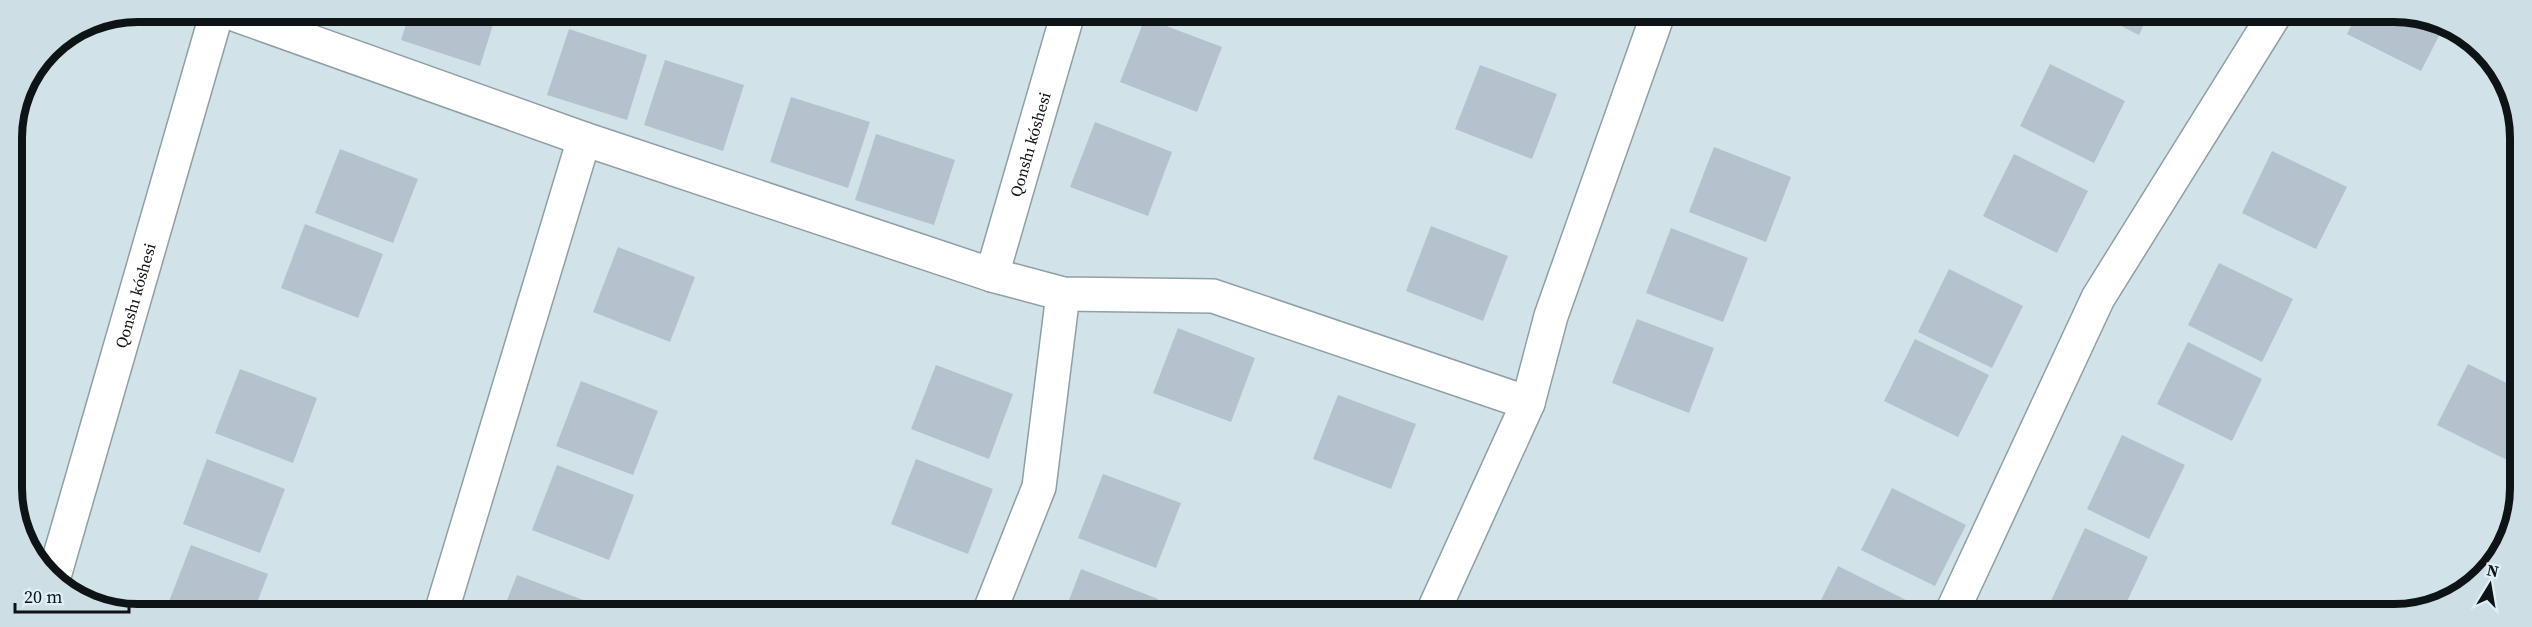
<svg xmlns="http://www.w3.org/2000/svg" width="2532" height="627" font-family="'Source Serif 4',serif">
	<rect width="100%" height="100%" fill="#d1e3e8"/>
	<path fill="#b5c1cc" d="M410,12H497L480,66L401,40Z
		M2097,14H2149L2139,35Z
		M2357,14L2418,15L2443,28L2421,71L2347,34Z
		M1145,18L1222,47L1197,112L1120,82Z
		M569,29L647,55L627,120L547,95Z
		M665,60L744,85L723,151L644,125Z
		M2050,64L2125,101L2094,163L2020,126Z
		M1480,65L1557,94L1532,159L1455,129Z
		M791,97L870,122L848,188L770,162Z
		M2517,112V133L2507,126Z
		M1095,122L1172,152L1148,216L1070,187Z
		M876,134L955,160L934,225L855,200Z
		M1714,147L1791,177L1766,242L1689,212Z
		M340,149L418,179L393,243L315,213Z
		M2272,151L2347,187L2316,249L2242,213Z
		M2014,154L2088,191L2057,253L1983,216Z
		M305,224L383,254L358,318L281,288Z
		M1431,226L1508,256L1483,321L1406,291Z
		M1671,228L1748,258L1723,322L1646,293Z
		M618,247L695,277L670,342L593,312Z
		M2219,263L2293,299L2262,362L2188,325Z
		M1949,269L2023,306L1992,368L1918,332Z
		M1637,319L1714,348L1689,413L1612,383Z
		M1178,328L1255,358L1231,422L1153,393Z
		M1915,339L1989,375L1958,437L1884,401Z
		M2188,342L2262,379L2232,441L2157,404Z
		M2468,364L2517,388V449L2511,462L2437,425Z
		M936,365L1013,394L989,459L911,429Z
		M240,369L317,398L293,463L215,433Z
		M581,381L658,411L633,475L556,446Z
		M1338,395L1416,424L1391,489L1313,459Z
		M2122,435L2185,465L2149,539L2087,509Z
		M207,459L285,489L260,553L183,524Z
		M916,459L993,489L968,554L891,524Z
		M557,465L634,495L609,560L532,530Z
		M1103,474L1181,503L1156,568L1078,538Z
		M1892,488L1966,525L1935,586L1861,550Z
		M2085,528L2148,557L2121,614H2075L2050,603Z
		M191,545L268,574L253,613H174L166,609Z
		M1838,566L1912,603L1907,614H1814Z
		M1081,569L1158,599L1153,614L1064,613Z
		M517,575L594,604L591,613H502Z
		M862,603L889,613H858Z"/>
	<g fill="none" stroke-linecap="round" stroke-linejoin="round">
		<g stroke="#8f9fa5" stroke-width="36">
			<g id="minor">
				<path d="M228,12L584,139L992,275L1063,294L1213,296L1528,403"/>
				<path id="s1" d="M992,275L1068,13"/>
				<path id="s2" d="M53,580L217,12"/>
				<path d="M441,613L584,139"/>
				<path d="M989,613L1039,487L1063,294"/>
				<path d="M1432,614L1528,403L1551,316L1658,14"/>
				<path d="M1951,614L2098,298L2275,14"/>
			</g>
		</g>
		<use href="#minor" stroke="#fff" stroke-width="33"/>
	</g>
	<g text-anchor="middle" stroke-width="4.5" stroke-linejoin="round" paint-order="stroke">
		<g font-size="16" fill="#0e1416" stroke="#def0f6">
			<text dy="6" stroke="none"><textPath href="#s1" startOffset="136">Qonshı kóshesi</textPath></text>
			<text dy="6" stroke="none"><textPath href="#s2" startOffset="296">Qonshı kóshesi</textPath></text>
		</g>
	</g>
	<path d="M0 0H2532V627H0ZM138 22H2394A116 116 0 0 1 2510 138V488A116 116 0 0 1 2394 604H138A116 116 0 0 1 22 488V138A116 116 0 0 1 138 22Z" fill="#cddee4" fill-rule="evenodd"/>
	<path fill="none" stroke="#0e1416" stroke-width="8" d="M138 22H2394A116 116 0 0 1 2510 138V488A116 116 0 0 1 2394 604H138A116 116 0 0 1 22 488V138A116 116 0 0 1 138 22Z"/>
	<g transform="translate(2490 585) rotate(11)" stroke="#def0f6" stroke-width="4.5" paint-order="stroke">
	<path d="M0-4.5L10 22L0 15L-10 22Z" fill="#0e1416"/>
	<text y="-9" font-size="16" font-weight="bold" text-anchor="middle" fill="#0e1416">N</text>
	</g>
	<path d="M15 603v9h114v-9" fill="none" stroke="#0e1416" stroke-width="3"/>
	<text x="24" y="603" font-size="18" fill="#0e1416" stroke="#def0f6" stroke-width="4.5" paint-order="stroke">20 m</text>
</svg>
